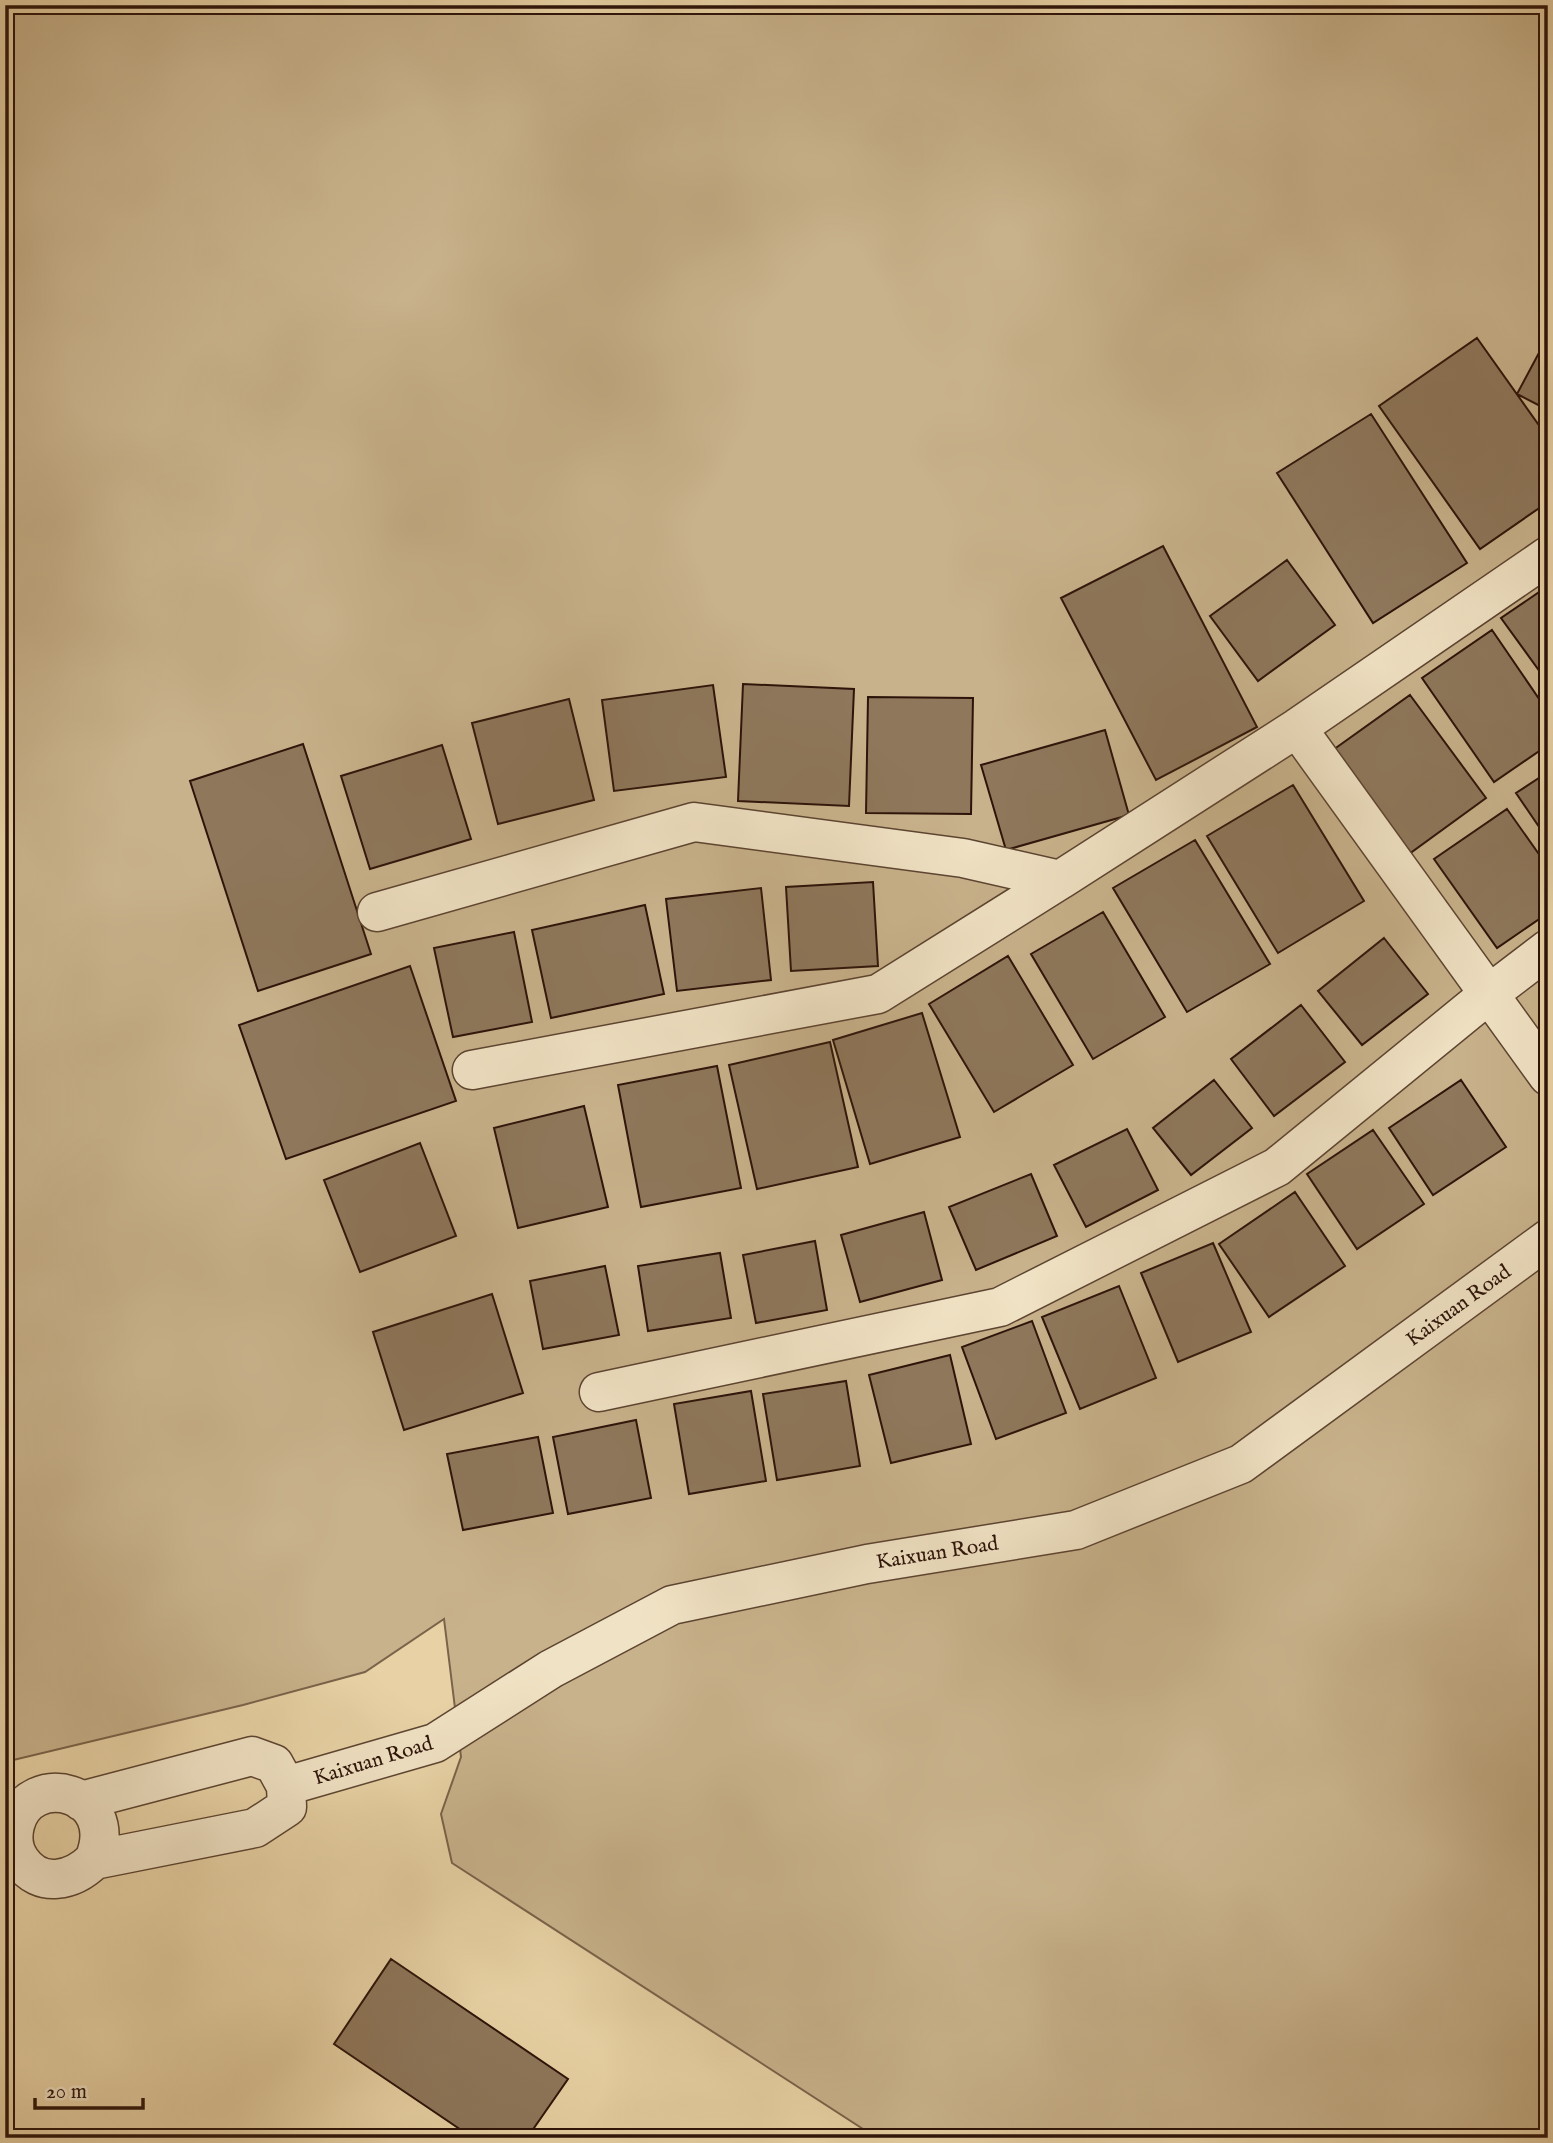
<svg xmlns="http://www.w3.org/2000/svg" width="1553" height="2143" font-family="'IM FELL English',serif">
	<rect width="100%" height="100%" fill="#e8d2a5"/>
	<filter id="stains"><feTurbulence type="fractalNoise" baseFrequency=".00286" numOctaves="4"/><feColorMatrix values="0 0 0 0 .2 0 0 0 0 .09 0 0 0 0 .02 0 0 0 .5 -.17"/></filter>
	<radialGradient id="worn" r=".72"><stop offset=".6" stop-color="#630" stop-opacity="0"/><stop offset="1" stop-color="#630" stop-opacity=".3"/></radialGradient>
	<path fill="#c8b28b" stroke="#7a634a" stroke-width="2" d="M5,5H1548V2138H877L452,1863L441,1814L461,1757L444,1619L365,1672L243,1705L5,1762Z"/>
	<path fill="#8e775b" stroke="#2d140a" stroke-width="2" d="M1548,336V410L1517,394Z
		M1477,338L1548,438V502L1480,549L1379,406Z
		M1371,414L1467,563L1373,623L1277,473Z
		M1163,546L1257,727L1156,780L1061,598Z
		M1287,560L1335,625L1258,681L1210,616Z
		M1548,586V683L1501,618Z
		M1492,630L1548,712V745L1494,782L1422,678Z
		M743,684L854,689L849,806L738,801Z
		M713,685L726,777L614,791L602,700Z
		M1410,695L1486,798L1409,854L1333,750Z
		M868,697L973,698L971,814L866,813Z
		M569,699L594,800L498,824L472,723Z
		M1105,730L1129,815L1006,850L981,765Z
		M303,744L371,954L258,991L190,781Z
		M442,745L471,839L370,869L341,776Z
		M1548,772V840L1516,793Z
		M1293,785L1364,901L1278,953L1207,836Z
		M1507,809L1548,867V913L1497,948L1434,859Z
		M1195,840L1270,964L1187,1012L1113,888Z
		M873,882L878,966L791,971L786,887Z
		M761,888L771,980L677,991L666,899Z
		M645,905L664,994L551,1018L532,930Z
		M1103,912L1165,1017L1093,1059L1031,954Z
		M514,932L532,1022L453,1037L434,948Z
		M1384,938L1428,994L1362,1045L1318,991Z
		M1008,956L1073,1065L994,1112L929,1004Z
		M410,966L456,1101L286,1159L239,1025Z
		M1301,1005L1345,1062L1274,1116L1231,1059Z
		M922,1013L960,1137L870,1164L833,1040Z
		M830,1042L858,1167L757,1189L729,1065Z
		M717,1066L741,1188L641,1207L618,1085Z
		M1214,1080L1252,1128L1191,1175L1153,1128Z
		M1461,1080L1506,1147L1433,1195L1389,1128Z
		M584,1106L608,1207L518,1228L494,1128Z
		M1127,1129L1158,1190L1086,1227L1054,1165Z
		M1373,1130L1424,1204L1357,1249L1307,1174Z
		M420,1143L456,1236L360,1272L324,1180Z
		M1031,1174L1057,1236L976,1270L949,1207Z
		M1295,1192L1345,1266L1269,1317L1219,1244Z
		M924,1212L942,1280L860,1302L841,1235Z
		M815,1241L827,1310L756,1323L743,1255Z
		M1213,1243L1251,1332L1178,1362L1141,1273Z
		M720,1253L731,1318L648,1331L638,1266Z
		M605,1266L619,1335L543,1349L530,1281Z
		M1119,1286L1156,1378L1080,1409L1042,1317Z
		M492,1294L523,1393L404,1430L373,1332Z
		M1032,1321L1066,1413L996,1439L962,1347Z
		M950,1355L971,1444L891,1463L869,1375Z
		M846,1381L860,1466L777,1480L763,1394Z
		M751,1391L766,1481L689,1494L674,1404Z
		M636,1420L651,1498L568,1514L553,1437Z
		M538,1437L553,1513L463,1530L447,1454Z
		M391,1959L568,2079L527,2138H473L334,2044Z"/>
	<g fill="none" stroke-linecap="round" stroke-linejoin="round">
		<g stroke="#5c4431" stroke-width="41">
			<path id="minor" d="M1297,728L1548,1076
				M377,912L694,822L963,858L1060,880L1297,728L1548,556
				M472,1070L878,994L1060,880
				M599,1392L1000,1307L1277,1167L1489,994L1548,949
				M286,1786L435,1743L551,1669L672,1605L867,1564L1076,1530L1241,1464L1548,1239
				M81,1801L252,1756L274,1764L286,1786L287,1807L255,1828L94,1860C73,1881 40,1889 21,1861C13,1850 12,1837 15,1825C28,1769 123,1790 94,1860"/>
		</g>
		<use href="#minor" stroke="#f0e2c4" stroke-width="38"/>
	</g>
	<g text-anchor="middle" stroke-width="6" stroke-linejoin="round" paint-order="stroke">
		<g font-size="21" fill="#2d140a" stroke="#f0e2c4">
			<text transform="translate(1458 1305) rotate(-36)" y="7">Kaixuan Road</text>
			<text transform="translate(937 1552) rotate(-9)" y="7">Kaixuan Road</text>
			<text transform="translate(373 1760) rotate(-17)" y="7">Kaixuan Road</text>
		</g>
	</g>
	<rect width="1553" height="2143" fill="none" stroke="#e8d2a5" stroke-width="28"/>
	<rect x="7" y="7" width="1539" height="2129" fill="none" stroke="#2d140a" stroke-width="3.5"/>
	<rect x="14" y="14" width="1525" height="2115" fill="none" stroke="#2d140a" stroke-width="2"/>
	<path d="M35 2098v10h108v-10" fill="none" stroke="#2d140a" stroke-width="3.5"/>
	<text x="46" y="2098" font-size="21" fill="#2d140a" stroke="#f0e2c4" stroke-width="5" paint-order="stroke">20 m</text>
	<rect width="100%" height="100%" filter="url(#stains)"/>
	<rect width="100%" height="100%" fill="url(#worn)"/>
</svg>
